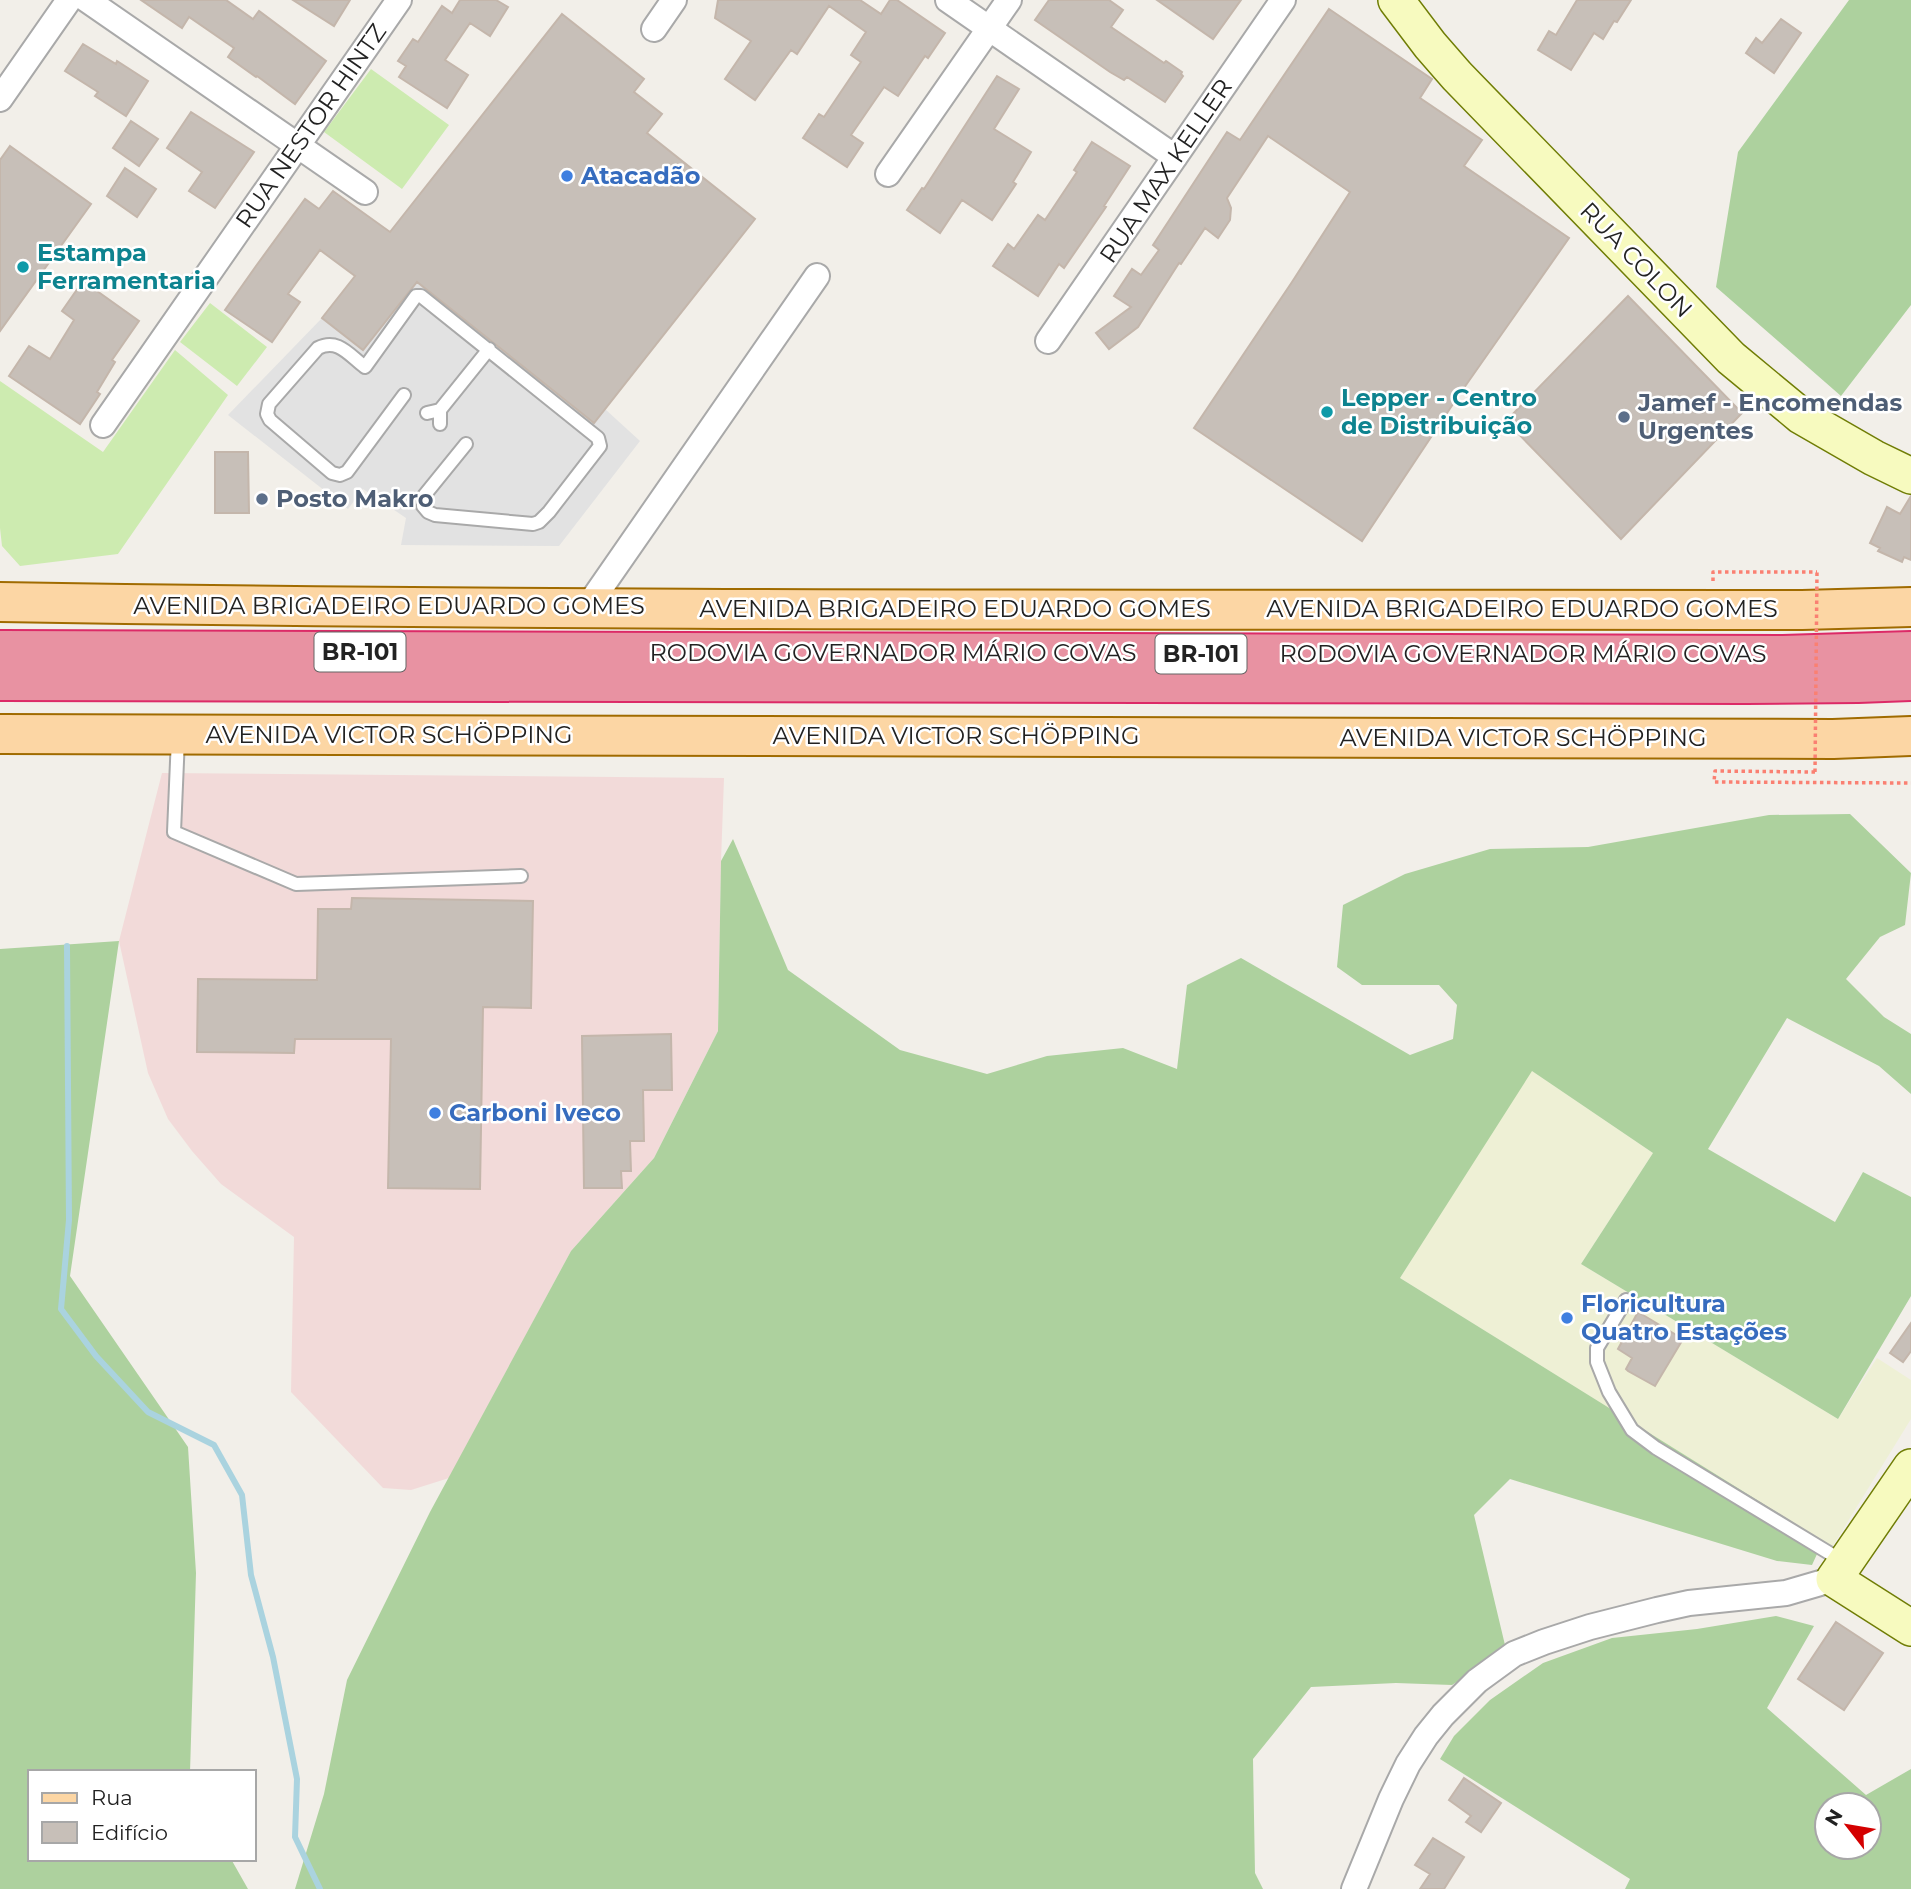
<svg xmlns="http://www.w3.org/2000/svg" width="1911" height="1889" font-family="Montserrat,sans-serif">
	<rect width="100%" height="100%" fill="#f2efe9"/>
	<path fill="#f2dad9" d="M162,773L724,778L721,861L718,1031L654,1158L571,1251L449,1478L411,1490L383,1488L291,1392L294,1237L221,1184L192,1151L168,1119L148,1073L119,941Z"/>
	<path fill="#eef0d5" d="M1531,1070L1653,1153L1581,1264L1838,1419L1877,1358L1911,1380V1419L1832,1547L1400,1278Z"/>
	<path fill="#cdebb0" d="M371,69L449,125L402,189L324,132Z
		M210,303L267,347L237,386L180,342Z
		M175,350L228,395L118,554L20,566L2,546L0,528V381L103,452Z"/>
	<path fill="#add19e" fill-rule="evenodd" d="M1849,0H1911V305L1841,396L1716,287L1738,152Z
		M1850,814L1911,873L1905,925L1880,937L1846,979L1884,1017L1911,1034V1094L1879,1066L1787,1018L1708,1149L1835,1222L1863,1172L1911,1197V1296L1838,1419L1581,1264L1653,1153L1532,1071L1400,1278L1823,1541L1812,1565L1777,1561L1510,1479L1474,1515L1505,1645L1482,1666L1452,1685L1396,1683L1311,1687L1253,1759L1255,1873L1263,1889H295L324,1794L347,1680L430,1512L571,1251L654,1158L718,1031L721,861L733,839L788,970L900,1050L987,1074L1047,1056L1123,1048L1177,1069L1187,985L1241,958L1410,1055L1453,1039L1457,1005L1439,985H1362L1337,967L1343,905L1405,874L1490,849L1588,847L1769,815Z
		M119,941L70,1276L188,1447L196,1573L190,1772H30V1859H231L248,1889H0V949Z
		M1776,1616L1814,1626L1767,1708L1866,1795L1911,1769V1889H1625L1630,1879L1440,1759L1454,1736L1490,1700L1543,1663L1612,1638L1697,1629ZM1869,1805V1847H1827V1805Z"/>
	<path fill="#e2e2e2" d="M417,282L593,423L605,409L640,441L559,546L401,545L406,518L363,489L348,509L228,415L322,318L363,350Z"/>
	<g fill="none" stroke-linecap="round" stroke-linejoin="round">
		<path stroke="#aad3df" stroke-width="6" d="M67,946L69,1220L61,1309L96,1356L148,1412L214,1445L242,1495L251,1575L273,1657L297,1779L295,1837L320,1889"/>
	</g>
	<path fill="#c7bfb8" stroke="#c4b6ab" stroke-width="2" d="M141,0H226L253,19L259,11L326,61L295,104L257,76L256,77L228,57L234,48L189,17L182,28Z
		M293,0H350L334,26Z
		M460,0H496L508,7L490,36L470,23L445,60L468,75L447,108L399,77L406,66L398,61L413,39L418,42L442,6L452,13Z
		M718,0H860L881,14L890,0H897L945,33L928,58L925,56L898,96L884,87L851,135L863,143L847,167L803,138L819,114L824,117L861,62L851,55L866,32L829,6L797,54L791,50L755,100L725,79L751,41L715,18Z
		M1049,0H1109L1123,10L1111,27L1164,63L1166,61L1182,72L1181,74L1183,76L1165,102L1127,77L1124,80L1110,72L1035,20Z
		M1157,0H1241L1213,39Z
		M1577,0H1631L1617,22L1614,21L1603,39L1594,33L1571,70L1538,50L1549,31L1556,35Z
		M1329,9L1432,79L1420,98L1482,140L1464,166L1569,238L1459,395L1362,541L1194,428L1292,282L1350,192L1268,136L1227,198L1231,208L1230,220L1218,238L1205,228L1181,264L1179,263L1138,327L1109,349L1096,333L1131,307L1114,296L1132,269L1141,275L1159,250L1153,245L1227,132L1240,140Z
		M562,14L644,79L634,92L662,114L647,133L755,219L594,423L417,282L363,350L322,318L355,276L320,250L288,294L300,302L272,342L225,310L256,266L305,199L319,209L333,191L390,232Z
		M1781,19L1801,33L1774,73L1746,53L1756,38L1762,43Z
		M83,44L116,64L117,61L148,81L126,116L95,96L98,92L65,71Z
		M997,76L1019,89L994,129L1031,152L1013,182L1016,184L992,220L962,200L940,233L907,210L922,188L924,189Z
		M191,112L254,152L215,208L189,191L202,172L167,148Z
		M131,121L158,139L139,166L113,148Z
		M1092,142L1130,166L1104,206L1106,207L1064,268L1059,264L1038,296L993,266L1008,244L1014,249L1038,215L1045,220L1077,172L1074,170Z
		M10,146L91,204L0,331V160Z
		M125,168L156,189L137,217L107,196Z
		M83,281L139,321L112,360L115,362L97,392L100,394L80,424L9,376L29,346L50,359L74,320L62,311Z
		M1628,296L1742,413L1621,539L1506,421Z
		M215,452H248L249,513H215Z
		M1911,496V560L1904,557L1902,562L1878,551L1880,548L1870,543L1887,507L1900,514Z
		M352,898L533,901L531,1008L483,1007L480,1189L388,1188L391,1039H295L294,1053L197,1052L198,979L317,980L318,909H351Z
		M671,1034L672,1090H643L644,1141H630L631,1171H621L622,1188H584L582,1036Z
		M1638,1312L1683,1339L1655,1386L1628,1371L1626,1369L1632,1358L1618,1349Z
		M1911,1323V1351L1903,1362L1890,1353Z
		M1836,1622L1883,1653L1844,1710L1798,1679Z
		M1464,1778L1501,1803L1481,1832L1466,1822L1471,1816L1449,1800Z
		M1433,1838L1464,1857L1444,1889H1420L1430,1874L1415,1865Z"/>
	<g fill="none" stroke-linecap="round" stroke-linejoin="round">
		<g stroke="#a9a9a9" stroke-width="16">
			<path id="lane" d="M404,395L347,472L340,475L332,473L270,420L267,414L269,404L318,348C338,338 349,355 365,367L416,296H421L598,438L600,446L549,512L539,522L533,524L435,515L428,512L423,506V497L466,444
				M440,410L489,349
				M427,413L440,410V424
				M178,738L174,832L296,884L521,876
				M1626,1300L1597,1348V1362L1609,1392L1632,1430L1656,1448L1844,1562"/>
		</g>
		<g stroke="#a9a9a9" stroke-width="28">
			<path id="street" d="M87,0L365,192
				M948,0L1175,157
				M654,29L674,0
				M0,99L69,0
				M888,174L1009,0
				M1048,341L1283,0
				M103,425L399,0
				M586,609L817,276
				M1354,1889L1391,1799L1408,1764L1426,1736L1443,1715L1477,1681L1514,1654L1544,1642L1590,1627L1657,1610L1689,1603L1786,1593L1834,1579"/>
		</g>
		<g stroke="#707d05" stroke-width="38">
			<path id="secondary" d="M1396,0L1430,45L1457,76L1731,358L1801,416L1874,458L1911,476
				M1911,1467L1834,1579L1911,1628"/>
		</g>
		<g stroke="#a06b00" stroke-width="42">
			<path id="primary" d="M0,602C601,612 1201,609 1802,610L1911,607
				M0,734L1833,739L1911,736"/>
		</g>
		<g stroke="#dc2a67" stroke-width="42">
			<path id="highway" d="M0,650L1783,655L1911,651
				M0,681L1746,684L1858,683L1911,681"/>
		</g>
		<path stroke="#fa8072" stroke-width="3.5" stroke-dasharray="3.5 3.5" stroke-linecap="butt" d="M1713,581V572H1817
			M1815,772L1715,771L1714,782L1911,783"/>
		<use href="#lane" stroke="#fff" stroke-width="12"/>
		<use href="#street" stroke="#fff" stroke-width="24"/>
		<use href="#secondary" stroke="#f7fabf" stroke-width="35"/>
		<use href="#primary" stroke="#fcd6a4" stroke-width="38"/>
		<use href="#highway" stroke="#e892a2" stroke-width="38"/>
		<path stroke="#fa8072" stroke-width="3.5" stroke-dasharray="3.5 3.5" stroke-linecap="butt" d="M1815,772L1817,572"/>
	</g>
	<g fill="#3f7fe0" stroke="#fff" stroke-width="2.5">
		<circle cx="567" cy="176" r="7"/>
		<circle cx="435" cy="1113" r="7"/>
		<circle cx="1567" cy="1318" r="7"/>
	</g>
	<g fill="#0f9aa8" stroke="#fff" stroke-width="2.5">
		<circle cx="23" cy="267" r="7"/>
		<circle cx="1327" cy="412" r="7"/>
	</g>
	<g fill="#5c6f8a" stroke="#fff" stroke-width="2.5">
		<circle cx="1624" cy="417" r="7"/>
		<circle cx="262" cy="499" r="7"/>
	</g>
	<g text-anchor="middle" stroke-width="5" stroke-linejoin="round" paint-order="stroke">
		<g fill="#fff" stroke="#646464" stroke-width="2">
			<rect x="314.5" y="632.5" width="91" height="39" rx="5"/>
			<rect x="1155.5" y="634.5" width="91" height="39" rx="5"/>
		</g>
		<g font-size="23" font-weight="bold" fill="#222">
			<text x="360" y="660">BR-101</text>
			<text x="1201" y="662">BR-101</text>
		</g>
		<g font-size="24" fill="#222" stroke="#fff">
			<text transform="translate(311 126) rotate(-55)" y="8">RUA NESTOR HINTZ</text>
			<text transform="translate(1166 171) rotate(-56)" y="8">RUA MAX KELLER</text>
			<text transform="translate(1636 260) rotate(46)" y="8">RUA COLON</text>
			<text x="389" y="614">AVENIDA BRIGADEIRO EDUARDO GOMES</text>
			<text x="955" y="617">AVENIDA BRIGADEIRO EDUARDO GOMES</text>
			<text x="1522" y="617">AVENIDA BRIGADEIRO EDUARDO GOMES</text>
			<text x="893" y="661">RODOVIA GOVERNADOR MÁRIO COVAS</text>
			<text x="1523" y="662">RODOVIA GOVERNADOR MÁRIO COVAS</text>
			<text x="389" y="743">AVENIDA VICTOR SCHÖPPING</text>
			<text x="956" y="744">AVENIDA VICTOR SCHÖPPING</text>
			<text x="1523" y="746">AVENIDA VICTOR SCHÖPPING</text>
		</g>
		<g font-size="24" font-weight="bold" fill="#366cbe" stroke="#fff" text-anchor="start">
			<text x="581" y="184">Atacadão</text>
			<text x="449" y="1121">Carboni Iveco</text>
			<text x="1581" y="1312">Floricultura<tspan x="1581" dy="28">Quatro Estações</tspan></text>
		</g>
		<g font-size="24" font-weight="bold" fill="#0d838f" stroke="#fff" text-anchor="start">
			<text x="37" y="261">Estampa<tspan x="37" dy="28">Ferramentaria</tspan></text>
			<text x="1341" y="406">Lepper - Centro<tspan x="1341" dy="28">de Distribuição</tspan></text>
		</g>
		<g font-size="24" font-weight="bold" fill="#4e5e75" stroke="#fff" text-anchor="start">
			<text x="1638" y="411">Jamef - Encomendas<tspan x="1638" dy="28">Urgentes</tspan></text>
			<text x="276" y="507">Posto Makro</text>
		</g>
	</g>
	<rect x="28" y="1770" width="228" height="91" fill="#ffffff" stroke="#a7a7a7" stroke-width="2"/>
	<rect x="42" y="1793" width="35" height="10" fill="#fcd6a4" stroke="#a7a7a7" stroke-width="2"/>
	<text x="91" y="1805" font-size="21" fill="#222222">Rua</text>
	<rect x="42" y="1822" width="35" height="21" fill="#c7bfb8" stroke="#a7a7a7" stroke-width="2"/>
	<text x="91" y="1840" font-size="21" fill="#222222">Edifício</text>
	<g transform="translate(1848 1826) rotate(301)"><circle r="33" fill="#ffffff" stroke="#a7a7a7" stroke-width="2"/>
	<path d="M0-5L12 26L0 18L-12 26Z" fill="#d40000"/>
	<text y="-10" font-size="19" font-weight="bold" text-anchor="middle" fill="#222222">N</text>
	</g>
</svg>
